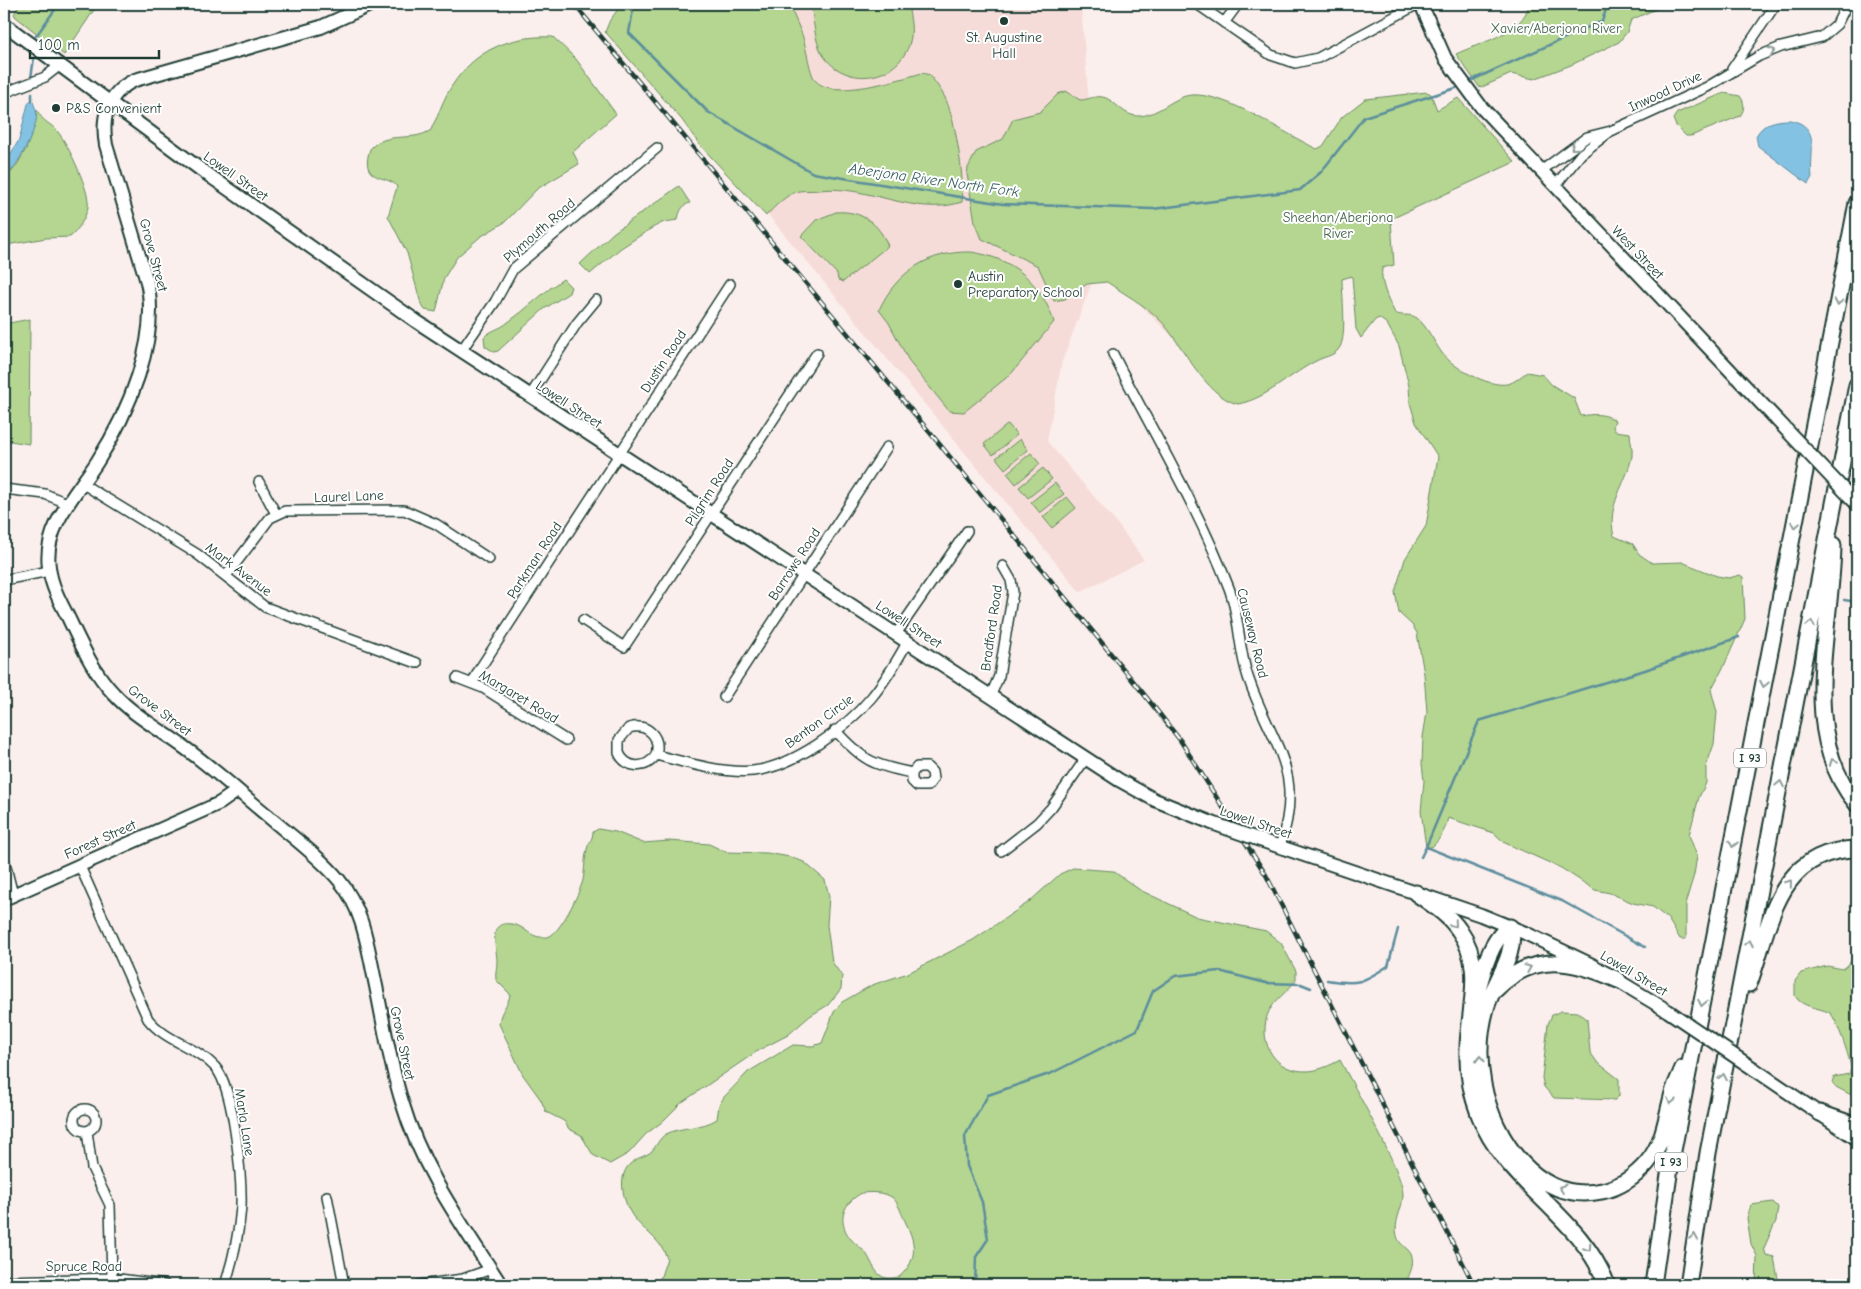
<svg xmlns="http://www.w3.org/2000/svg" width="1861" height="1289" font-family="'Comic Neue',sans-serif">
	<rect width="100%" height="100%" fill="#fbefed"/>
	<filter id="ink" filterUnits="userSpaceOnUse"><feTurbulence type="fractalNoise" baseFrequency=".02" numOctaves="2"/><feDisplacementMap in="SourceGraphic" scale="10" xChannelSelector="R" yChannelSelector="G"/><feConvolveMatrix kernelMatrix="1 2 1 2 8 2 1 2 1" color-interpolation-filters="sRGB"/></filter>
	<g filter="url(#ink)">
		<path fill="#f6dcd8" d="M636,4H1081L1091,128L1222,386L1099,264L1062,362L1047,441L1119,526L1144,560L1080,592L692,123Z"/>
		<path fill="#b4d690" stroke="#6a8a62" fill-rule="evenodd" d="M20,4H98L64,55L16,17L14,14Z
			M622,4H789C793,13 797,23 801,32C806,43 809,72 815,80C831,101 900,79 922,73L930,75C934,81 939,87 943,94C955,113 965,180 962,202C914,218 868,184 819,190C812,191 806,190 799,191C788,193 774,207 766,216L699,144L682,120L608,35L605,32L610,20Z
			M811,4H908C910,18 914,31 909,45C896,82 845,88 823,55C814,41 814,21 811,4Z
			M1529,4H1667L1631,20L1627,32L1619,42L1571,65L1534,79L1511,74L1480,88L1456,54C1479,43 1524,33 1529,4Z
			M553,37L576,59L616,114L573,152L579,164L537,189L505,222L480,237L457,257L444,278L436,312L425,310L421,304L407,253L388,216L397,187C390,174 358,184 370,149C387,130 412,143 431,130C433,123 437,119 439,112C458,61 498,34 553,37Z
			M1066,91L1080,100C1089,100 1096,94 1106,98C1116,102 1124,116 1138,116C1158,116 1174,96 1191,95C1226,92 1285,134 1317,149L1323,146L1342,117L1365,99L1427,92L1431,94L1437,110L1458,98L1515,162L1391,219L1394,265L1382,268C1380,282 1388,300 1395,313C1402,317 1410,313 1417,318C1427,326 1434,342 1442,353C1453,368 1488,387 1507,384C1514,383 1521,376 1527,372L1543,375L1552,385L1574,398L1581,416C1593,414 1604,413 1615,420L1613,427L1615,431L1630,433C1630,441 1633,447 1632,456C1626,486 1606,504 1614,536L1633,544L1639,554L1652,563L1682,562L1717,576L1729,578L1740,575L1743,577L1745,619L1724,666L1711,690L1717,712L1714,744L1706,767V783L1699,797L1689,835L1697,856L1694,875L1686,901V939H1680L1668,919L1653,907L1633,903L1610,893L1595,890L1561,868L1505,843L1494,833L1448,818C1445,830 1441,838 1432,847H1426L1421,811L1424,781L1422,764L1423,737L1427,712L1424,674L1417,633L1412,625L1399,613L1395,592L1405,559L1426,526L1438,457L1416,423L1410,403L1409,386L1399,346L1387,324L1379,318L1375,320L1361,338L1356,329L1352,276L1342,279C1342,293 1347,335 1340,347C1335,356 1326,356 1318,360C1291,373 1267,399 1238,404C1204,396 1183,344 1160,320C1144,304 1124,294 1107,282L1087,284L1065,299L1054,301L1038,266L982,239L975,222L967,174L968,168L976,152L1003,139L1013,119L1040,112L1058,94Z
			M1724,93L1740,96C1745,103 1745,109 1740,116L1691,136H1686L1676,126L1673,119L1677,113Z
			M37,110C43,123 51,123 58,132C68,144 91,193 88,207C86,217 78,231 70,237L46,238L12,244L8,246L4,255V181L17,165L26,149L35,124Z
			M679,186L690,203C682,205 679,212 678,220L664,222L652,228L621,248L590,274L580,264L613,233Z
			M836,212C861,210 879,223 888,246L843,282L838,280L837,274L801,236L816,220Z
			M971,252C1013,258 1041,282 1054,322L1011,374L964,412L949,411L910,363L889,323L879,310C896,272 929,251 971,252Z
			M563,279L571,287L569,293L544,309L498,351L494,352L485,346L484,337C491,330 500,329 507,323C527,309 543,292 563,279Z
			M30,319L29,444L4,440V324Z
			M1008,424L1017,435L993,455L984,444Z
			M1020,439L1028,450L1005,469L996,458Z
			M1031,453L1040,464L1016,484L1007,473Z
			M1043,468L1052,479L1028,498L1019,487Z
			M1055,483L1064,494L1040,513L1031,502Z
			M1067,497L1076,508L1052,528L1043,517Z
			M598,829L616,832L643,843L669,841L709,844L726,852L767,853L790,857L804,862L825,880L829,896L827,925L832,962L842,976L841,989L828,1005L810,1016L788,1035L759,1050L681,1103L662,1122L646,1134L629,1153L610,1164L593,1155L581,1135L569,1129L564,1121L546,1112L541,1100L523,1075L499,1024C500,1010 509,1005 510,994L496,980C495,973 497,968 497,961C497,947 485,917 516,925C528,929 531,939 547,937C559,936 580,892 583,880C585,870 584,857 588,846C590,841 593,838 593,832Z
			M1073,868L1113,871L1140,890L1197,917L1266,931L1281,943L1296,971V980C1288,992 1272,1001 1267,1016C1259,1045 1275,1072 1307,1071C1318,1071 1331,1065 1340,1060C1353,1085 1404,1173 1403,1195C1403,1208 1393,1222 1397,1236C1399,1243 1403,1245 1408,1250C1418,1260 1409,1275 1405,1285H658L667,1258C660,1236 639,1230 629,1210C622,1196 617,1171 634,1161C639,1157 646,1156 651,1152C656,1147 659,1138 666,1134C683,1126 701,1129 717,1119L719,1105L724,1097L748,1072L793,1045L813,1046L822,1043L834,1012L842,1002L872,985L908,973L973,940L1029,902L1060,874ZM862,1193C872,1192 885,1192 893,1198C898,1203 901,1212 904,1219C915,1241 920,1259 899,1277C894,1278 888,1279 883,1277C874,1273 871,1259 865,1252C860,1247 854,1243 850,1238C836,1220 844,1202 862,1193Z
			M1857,953V1098L1834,1086L1832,1082L1834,1077L1849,1074L1851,1069C1851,1061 1836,1017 1830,1013C1819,1007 1802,1008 1795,996V981L1801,973L1827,966L1843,969L1847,966Z
			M1561,1011L1578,1012L1587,1019L1590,1052L1597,1062L1619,1079V1096L1615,1100L1554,1098L1544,1087L1542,1078L1548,1024L1552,1015Z
			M1773,1202L1778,1207L1776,1221L1764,1248L1766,1255L1774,1257L1778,1279L1772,1285H1756L1757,1256L1751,1244L1747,1218L1751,1205Z"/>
		<path fill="#83c2e3" stroke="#5b8d9d" d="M32,99C33,103 35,106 36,110C41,127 15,168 4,181V165L19,140L28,104Z
			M1790,120C1822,126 1809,153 1812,177L1808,184L1758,146L1756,136C1763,123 1775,120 1790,120Z"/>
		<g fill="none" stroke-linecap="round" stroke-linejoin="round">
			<path stroke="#5b8d9d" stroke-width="2.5" d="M634,4L629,33L708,112L813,173L1003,204L1153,209L1300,190L1321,172L1364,117L1456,88
				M36,36L59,4
				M31,78L34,58
				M1470,81L1602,21L1608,4
				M32,101V93
				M1844,600L1857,602
				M1426,847L1479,721L1645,670L1739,637
				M1421,857L1426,847L1562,901L1645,947
				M1327,980C1358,985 1362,983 1388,966L1398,929
				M975,1285L976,1257L988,1239L982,1202L967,1166L965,1136L988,1095L1052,1073L1137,1030L1153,991L1175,976L1219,971L1266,983L1301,984L1311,988"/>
			<g stroke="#1f3d34" stroke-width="12">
				<path id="street" d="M1197,4L1271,55L1295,63L1318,58L1418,4
					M1224,23L1238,4
					M1732,69L1776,4
					M4,93L45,77L59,66
					M1541,171L1587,137L1611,131L1707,87L1759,56L1781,47L1822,37L1837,24L1847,4
					M1555,186L1581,154L1611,131
					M461,351L495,302L513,269L657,148
					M1113,354C1152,431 1198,507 1229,588C1240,617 1238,648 1248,677C1271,746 1306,768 1280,846
					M530,396L577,323L596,300
					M259,482L276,514
					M83,484L197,554L265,607L417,663
					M4,489L45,494L69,504
					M226,576L270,518L285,511L404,510L436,524L489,559
					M4,580L49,571
					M583,620L624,647L817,353
					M896,634L967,531
					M457,678L483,688L566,740
					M473,682L479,670L730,284
					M991,695L999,676L1013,592L1011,580L1003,566
					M724,697L887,447
					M835,730C862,760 872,765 912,773V781L917,786H928L933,779L932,772L927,767H917L912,773
					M656,755C646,770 626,769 619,753V740L629,728C647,723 661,736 656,755C683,762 725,774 753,771C793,767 845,729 871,698C885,681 897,661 908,641
					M1001,851L1037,823L1051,808L1086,758
					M4,859L13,895
					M79,864L148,1019C166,1042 196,1046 215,1067C234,1087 242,1179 241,1207C239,1233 233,1260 225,1285
					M74 1120a11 11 0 1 1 22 0a11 11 0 1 1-22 0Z
					M87,1131L92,1168L110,1205L112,1278
					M327,1196L344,1285
					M4,1281L112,1278L165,1285
					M420,1285L463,1279L491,1269"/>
			</g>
			<g stroke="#1f3d34" stroke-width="16">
				<path id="secondary" d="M372,4L321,27L135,80C108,92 101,117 106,145L147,282C160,338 128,414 97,462C77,493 43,527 49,567C51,585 60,602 68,617C81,644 93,672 114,694C134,716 161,730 185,748C214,769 240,793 268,816C292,837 319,856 339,880C364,910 368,949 376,986C384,1025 390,1064 402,1102C422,1170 463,1226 501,1285
					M1421,4L1445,58L1482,108L1778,421
					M4,24L200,169L416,321L1119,780L1155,800L1212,823
					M1260,840L1481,915L1525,933L1592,965L1668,1011
					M4,899L220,803L237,791
					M1754,1069L1857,1139"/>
			</g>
			<g stroke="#1f3d34" stroke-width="19">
				<path id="highway" d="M1833,545C1832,629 1797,733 1857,804
					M1416,893C1431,904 1448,914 1459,930C1485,966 1469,1007 1468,1047C1467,1070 1471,1093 1479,1114C1505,1184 1581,1215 1607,1285
					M1749,984C1770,927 1776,850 1857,849
					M1495,990C1533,951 1573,960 1618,980
					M1471,1014C1479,988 1487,940 1510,927C1518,953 1495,981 1487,1005C1479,1031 1478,1058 1483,1084C1493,1139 1538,1205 1602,1191C1620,1187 1635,1177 1647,1163C1664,1143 1666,1118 1673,1093C1675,1085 1680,1076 1683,1068
					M1820,1113L1857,1126
					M1653,1285L1671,1161L1857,203
					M1688,1285L1708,1153L1857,385"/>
			</g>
			<use href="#street" stroke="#fff" stroke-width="9"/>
			<use href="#secondary" stroke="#fff" stroke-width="12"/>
			<use href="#highway" stroke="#fff" stroke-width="15"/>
			<g stroke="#1f3d34" stroke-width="4.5">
				<path id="rail" d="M574,4L941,446L1143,693L1180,740L1266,875L1474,1285"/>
			</g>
			<use href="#rail" stroke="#fff" stroke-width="2.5" stroke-dasharray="8" stroke-linecap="butt"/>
			<g stroke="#1f3d34" stroke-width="16" stroke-linecap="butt">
				<path id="secondary-bridge" d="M1778,421L1857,504
					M1212,823L1260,840
					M1668,1011L1754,1069"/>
			</g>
			<use href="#secondary-bridge" stroke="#fff" stroke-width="12"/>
		</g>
		<defs><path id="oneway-chevron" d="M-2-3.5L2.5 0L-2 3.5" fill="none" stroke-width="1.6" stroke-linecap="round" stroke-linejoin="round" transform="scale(1.25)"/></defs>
		<g stroke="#8f9e9a">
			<use href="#oneway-chevron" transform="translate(1772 51) rotate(-21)"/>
			<use href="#oneway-chevron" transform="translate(1574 147) rotate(141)"/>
			<use href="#oneway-chevron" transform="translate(1838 302) rotate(101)"/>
			<use href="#oneway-chevron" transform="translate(1795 525) rotate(101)"/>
			<use href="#oneway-chevron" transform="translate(1811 624) rotate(-79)"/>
			<use href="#oneway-chevron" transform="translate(1764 684) rotate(101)"/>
			<use href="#oneway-chevron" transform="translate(1833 762) rotate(-111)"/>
			<use href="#oneway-chevron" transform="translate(1780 784) rotate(-79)"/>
			<use href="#oneway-chevron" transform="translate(1733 844) rotate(101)"/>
			<use href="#oneway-chevron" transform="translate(1789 883) rotate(-51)"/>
			<use href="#oneway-chevron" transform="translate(1454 924) rotate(50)"/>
			<use href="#oneway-chevron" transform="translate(1749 943) rotate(-79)"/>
			<use href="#oneway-chevron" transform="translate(1528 968) rotate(-22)"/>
			<use href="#oneway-chevron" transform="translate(1702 1003) rotate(101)"/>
			<use href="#oneway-chevron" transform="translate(1480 1059) rotate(-93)"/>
			<use href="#oneway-chevron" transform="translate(1723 1077) rotate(-79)"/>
			<use href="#oneway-chevron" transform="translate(1671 1101) rotate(101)"/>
			<use href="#oneway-chevron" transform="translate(1562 1188) rotate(-161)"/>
			<use href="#oneway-chevron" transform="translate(1694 1237) rotate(-81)"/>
			<use href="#oneway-chevron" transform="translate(1588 1248) rotate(57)"/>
		</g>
	</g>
	<g fill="#1f3d34" stroke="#fff" stroke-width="2">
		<circle cx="1004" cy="21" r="5"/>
		<circle cx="56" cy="108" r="5"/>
		<circle cx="958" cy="284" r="5"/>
	</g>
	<g text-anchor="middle" stroke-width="4" stroke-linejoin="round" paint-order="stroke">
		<g fill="#fff" stroke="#627771" stroke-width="1">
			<rect x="1734" y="748.5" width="32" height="19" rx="4"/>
			<rect x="1655" y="1152.5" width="32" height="19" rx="4"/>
		</g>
		<g font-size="12" font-weight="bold" fill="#1f3d34">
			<text x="1750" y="762">I 93</text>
			<text x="1671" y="1166">I 93</text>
		</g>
		<g font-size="14" fill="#44634b" stroke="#fff">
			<text x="1556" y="33">Xavier/Aberjona River</text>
			<text x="1338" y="222">Sheehan/Aberjona<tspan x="1338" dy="16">River</tspan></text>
		</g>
		<g font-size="14" fill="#1f3d34" stroke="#fff" text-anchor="start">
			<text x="1004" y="42" text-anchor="middle">St. Augustine<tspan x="1004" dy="16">Hall</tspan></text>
			<text x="66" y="113">P&amp;S Convenient</text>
			<text x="968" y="281">Austin<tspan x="968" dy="16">Preparatory School</tspan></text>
		</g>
		<g font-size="14" fill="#1f3d34" stroke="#fff">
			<text transform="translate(1665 91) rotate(-25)" y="5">Inwood Drive</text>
			<text transform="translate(236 176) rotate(35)" y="5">Lowell Street</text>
			<text transform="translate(539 230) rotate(-41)" y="5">Plymouth Road</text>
			<text transform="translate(1638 252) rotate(46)" y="5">West Street</text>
			<text transform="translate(154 255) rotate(75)" y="5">Grove Street</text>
			<text transform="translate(663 361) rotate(-57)" y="5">Dustin Road</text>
			<text transform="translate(569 404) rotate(33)" y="5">Lowell Street</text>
			<text transform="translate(709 492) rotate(-57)" y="5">Pilgrim Road</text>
			<text transform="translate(349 496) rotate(-2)" y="5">Laurel Lane</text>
			<text transform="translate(534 560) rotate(-57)" y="5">Parkman Road</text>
			<text transform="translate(794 564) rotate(-57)" y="5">Barrows Road</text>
			<text transform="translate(239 569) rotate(37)" y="5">Mark Avenue</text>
			<text transform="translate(909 624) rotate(33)" y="5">Lowell Street</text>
			<text transform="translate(991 628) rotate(-82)" y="5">Bradford Road</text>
			<text transform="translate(1253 633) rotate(76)" y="5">Causeway Road</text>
			<text transform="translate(519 696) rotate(31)" y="5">Margaret Road</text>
			<text transform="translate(160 710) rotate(37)" y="5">Grove Street</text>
			<text transform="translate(819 721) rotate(-36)" y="5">Benton Circle</text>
			<text transform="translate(1256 822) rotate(19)" y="5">Lowell Street</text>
			<text transform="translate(100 839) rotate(-24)" y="5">Forest Street</text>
			<text transform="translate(1634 973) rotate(31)" y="5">Lowell Street</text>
			<text transform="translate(403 1043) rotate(78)" y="5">Grove Street</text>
			<text transform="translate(245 1122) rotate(81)" y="5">Marla Lane</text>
			<text x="84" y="1271">Spruce Road</text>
		</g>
		<g font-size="15" font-style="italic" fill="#385e60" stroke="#fff">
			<text transform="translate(934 180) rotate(8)" y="5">Aberjona River North Fork</text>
		</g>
	</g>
	<rect width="1861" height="1289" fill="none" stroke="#fff" stroke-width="20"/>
	<rect x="10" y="10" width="1841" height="1269" fill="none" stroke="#1f3d34" stroke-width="2" filter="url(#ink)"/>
	<path d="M30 50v8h129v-8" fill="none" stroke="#1f3d34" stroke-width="2.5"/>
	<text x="38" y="50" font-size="15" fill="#1f3d34" stroke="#ffffff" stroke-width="4" paint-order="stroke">100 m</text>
</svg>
